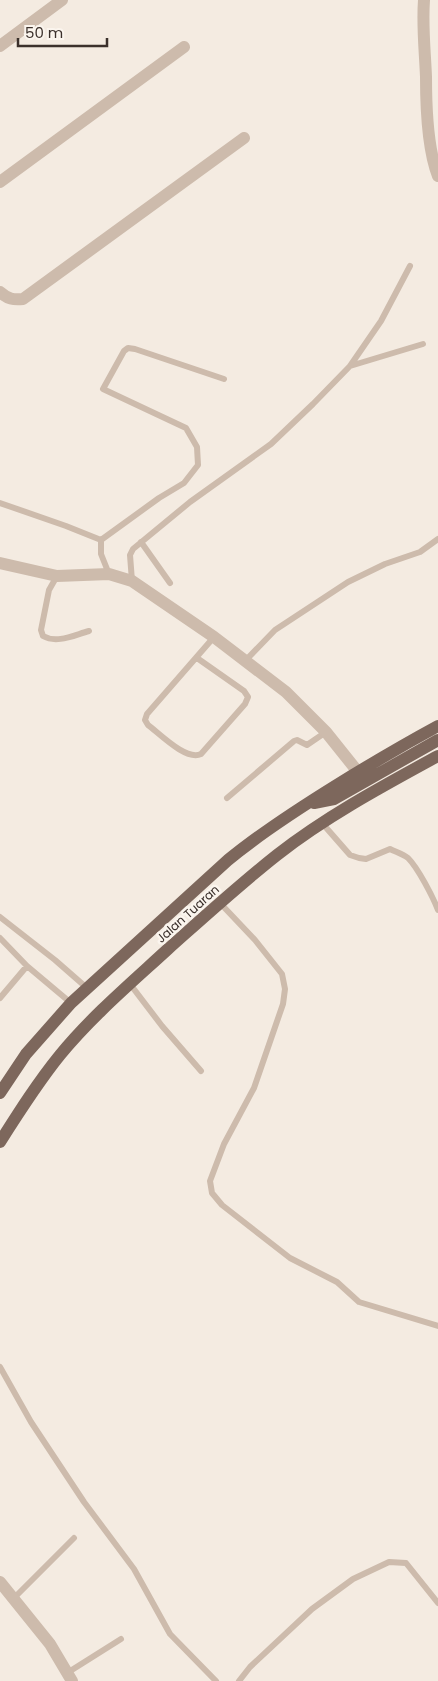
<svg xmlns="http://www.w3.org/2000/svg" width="438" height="1681" font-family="Poppins,sans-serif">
	<rect width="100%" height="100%" fill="#f4ebe1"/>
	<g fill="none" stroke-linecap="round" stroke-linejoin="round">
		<path stroke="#cdbbac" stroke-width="6" d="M350,366L381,321L410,266
			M0,503L66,526L101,540
			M141,542L170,583
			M109,574L101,554V540L159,498L184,483L198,465L197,447L186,428L103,389L124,351L128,348L135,349L224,379
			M57,576L49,590L41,630L43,636C57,644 74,635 89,631
			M132,581L130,555L133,549L190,502L271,444L313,404L350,366L423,344
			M197,658L244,691L248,697L245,704L201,754C186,761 160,734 148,725L145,720L147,714L214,637
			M245,661L275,630L348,582L385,564L420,552L438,539
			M227,798L294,741L297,740L307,745L326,732
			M322,823L350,855L359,858L366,859L390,849C396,852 403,854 408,858C418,868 433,897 438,910
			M220,903L255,940L282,974L285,989L283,1004L254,1088L224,1144L210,1181L212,1193L222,1205L290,1258L337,1282L359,1302L438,1326
			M0,917L55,960L87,988
			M0,938L27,966L71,1003
			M130,984L162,1026L201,1071
			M0,998L27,966
			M0,1367L31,1422L84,1502L134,1569L170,1634L216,1681
			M13,1599L74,1538
			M67,1673L121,1639
			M239,1681L250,1667L312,1609L353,1579L389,1562L406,1563L438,1603"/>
		<path stroke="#cdbbac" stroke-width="12" d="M424,0C422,26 425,51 426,77C426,107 427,148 438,176
			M0,46L62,0
			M0,182L184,47
			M0,292C8,299 13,300 23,299L244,138
			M0,563L57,576L109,574L132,581L214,637L286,692L326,732L358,772
			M0,1582L50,1644L72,1681"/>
		<path stroke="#7d675c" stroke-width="12" d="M314,803L334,799L438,740
			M0,1093L26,1054L71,1003L228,860C262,832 298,809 335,786C369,765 403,745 438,726
			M0,1142C19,1112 38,1082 60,1055C92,1016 131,983 168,949C204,917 239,885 277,855C327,816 383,786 438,756"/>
	</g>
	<g text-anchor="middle" stroke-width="5" stroke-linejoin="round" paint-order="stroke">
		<g font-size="12" fill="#3b302b" stroke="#fbf5ee">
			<text transform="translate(188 914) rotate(-42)" y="4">Jalan Tuaran</text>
		</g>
	</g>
	<path d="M18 38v8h89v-8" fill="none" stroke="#3b302b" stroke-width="2.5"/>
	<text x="25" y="38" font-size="15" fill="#3b302b" stroke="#fbf5ee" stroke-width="4" paint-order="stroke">50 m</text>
</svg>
